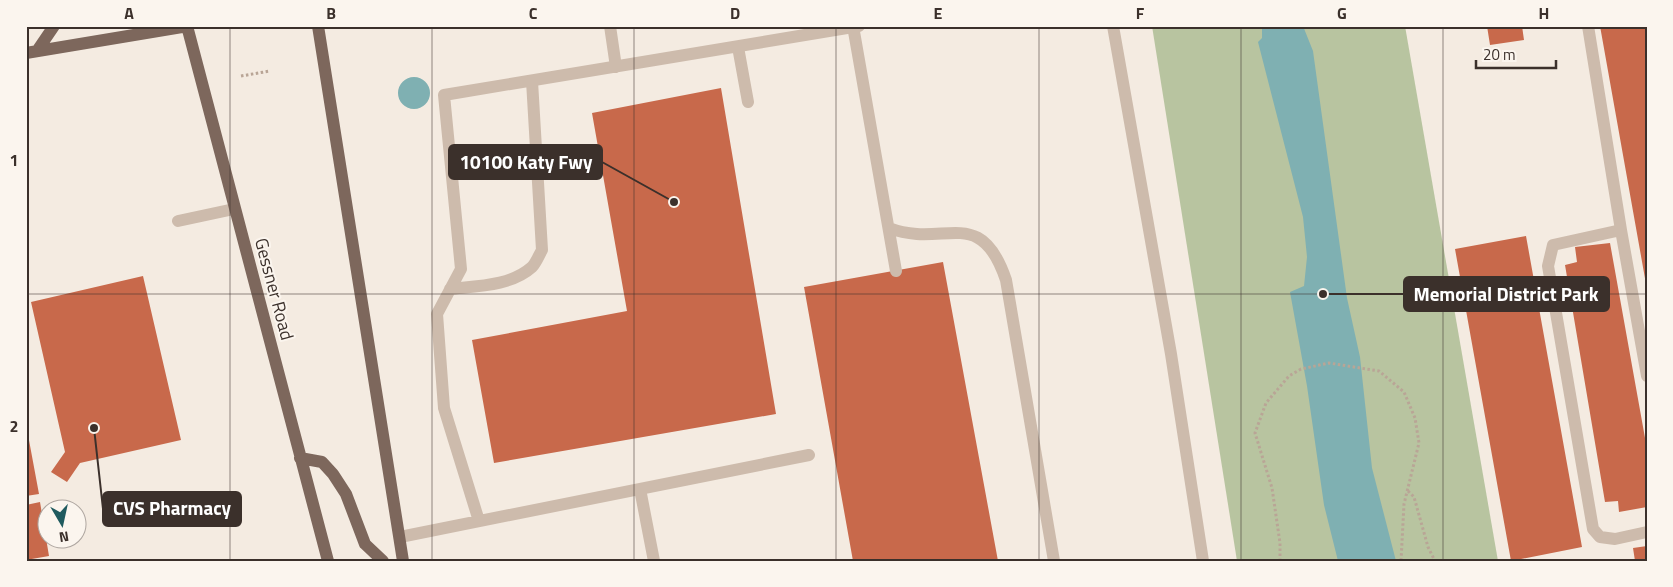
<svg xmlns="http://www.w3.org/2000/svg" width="1673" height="587" font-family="'Titillium Web',sans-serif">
	<rect width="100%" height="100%" fill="#f4ebe1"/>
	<path fill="#b8c4a0" d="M1152,26H1405L1498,561H1237Z"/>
	<path fill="#7fb0b2" d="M1262,26H1303L1313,51L1347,298L1360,357L1372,468L1396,561H1338L1324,505L1307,386L1290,292L1304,286L1307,257L1303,217L1258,42L1262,38Z
		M398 93a16 16 0 1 1 32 0a16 16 0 1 1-32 0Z"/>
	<path fill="#c8694b" d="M1487,26H1522L1524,40L1490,45Z
		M1600,26H1647V284H1646Z
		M721,88L776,414L494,463L472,340L627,311L592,113Z
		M1526,236L1582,547L1511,561L1455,249Z
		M1610,243L1647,449V507L1619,512L1618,501L1605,502L1565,265L1577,262L1575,247Z
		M943,262L998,561H853L804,287Z
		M143,276L181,440L80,463L67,482L51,472L65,452L31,302Z
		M26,424L39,494L26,496Z
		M40,502L49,556L26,560V505Z
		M1647,546V561H1635L1633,548Z"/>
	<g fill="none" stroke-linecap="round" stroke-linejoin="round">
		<path stroke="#b9a596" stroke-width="3" stroke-dasharray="2.5 2.5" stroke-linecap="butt" d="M241,76L270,71
			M1408,491L1414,497L1428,547L1435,561
			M1280,561V543L1272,488L1255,433L1266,403L1289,376L1301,369L1329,363L1379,371L1404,392L1415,418L1419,443L1404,504L1401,561"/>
		<path stroke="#cdbbac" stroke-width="12" d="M610,26L616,67
			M853,26L896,271
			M1113,26L1171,354L1203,561
			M1588,26L1621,230
			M738,47L748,102
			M178,221L234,209
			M889,228C944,249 980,203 1006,280L1054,561
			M450,289C477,286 511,286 532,267C536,263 539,255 542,250L532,81
			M1647,376L1621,230L1553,245L1548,266L1593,529L1600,537L1615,539L1647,532
			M640,489L654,561
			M479,521L444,408L437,314L461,269L444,95L859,26
			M400,537L809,455"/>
		<path stroke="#7d675c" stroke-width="12" d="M187,26L328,561
			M318,26L403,561
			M37,51L54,26
			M26,53L188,26
			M300,458L322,462L333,474L346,494L365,544L383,561"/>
	</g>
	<path fill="none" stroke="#3b302b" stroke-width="1" stroke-opacity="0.55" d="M230,26V561M432,26V561M634,26V561M836,26V561M1039,26V561M1241,26V561M1443,26V561M26,294H1647"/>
	<g text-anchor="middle" stroke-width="4" stroke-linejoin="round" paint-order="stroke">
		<g font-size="18" fill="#3b302b" stroke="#fbf5ee">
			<text transform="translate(274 289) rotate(75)" y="6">Gessner Road</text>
		</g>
	</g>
	<path fill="none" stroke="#3b302b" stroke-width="2" d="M674 202L602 162M1323 294L1404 294M94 428L103 509"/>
	<g fill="#3b302b" stroke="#fbf5ee" stroke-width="2">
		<circle cx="674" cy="202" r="5"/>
		<circle cx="1323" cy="294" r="5"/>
		<circle cx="94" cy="428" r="5"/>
	</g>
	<g fill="#3b302b" stroke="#3b302b" stroke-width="2">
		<rect x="449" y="145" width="153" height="34" rx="5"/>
		<rect x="1404" y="277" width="205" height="34" rx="5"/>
		<rect x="103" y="492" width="138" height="34" rx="5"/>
	</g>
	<g font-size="19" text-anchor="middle" font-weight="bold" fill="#fff">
		<text x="526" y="169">10100 Katy Fwy</text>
		<text x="1506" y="301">Memorial District Park</text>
		<text x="172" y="515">CVS Pharmacy</text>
	</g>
	<rect width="1673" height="587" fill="none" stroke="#fbf5ee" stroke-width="55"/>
	<g transform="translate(62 524) rotate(171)"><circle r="24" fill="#fbf5ee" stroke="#aea6a0"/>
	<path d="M0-4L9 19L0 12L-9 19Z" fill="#1f5a5e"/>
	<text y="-8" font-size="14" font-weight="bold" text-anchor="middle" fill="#3b302b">N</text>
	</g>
	<path d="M1476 60v8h80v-8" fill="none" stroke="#3b302b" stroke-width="2.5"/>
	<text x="1483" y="60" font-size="15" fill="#3b302b" stroke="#fbf5ee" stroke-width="4" paint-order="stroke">20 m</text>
	<rect x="28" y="28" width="1618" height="532" fill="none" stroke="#3b302b" stroke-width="2"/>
	<g font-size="16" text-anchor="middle" font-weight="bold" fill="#3b302b">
		<text x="129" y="19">A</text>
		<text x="331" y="19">B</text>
		<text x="533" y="19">C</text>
		<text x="735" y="19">D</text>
		<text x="938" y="19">E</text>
		<text x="1140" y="19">F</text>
		<text x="1342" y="19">G</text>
		<text x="1544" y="19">H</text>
		<text x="14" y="166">1</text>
		<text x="14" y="432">2</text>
	</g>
</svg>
